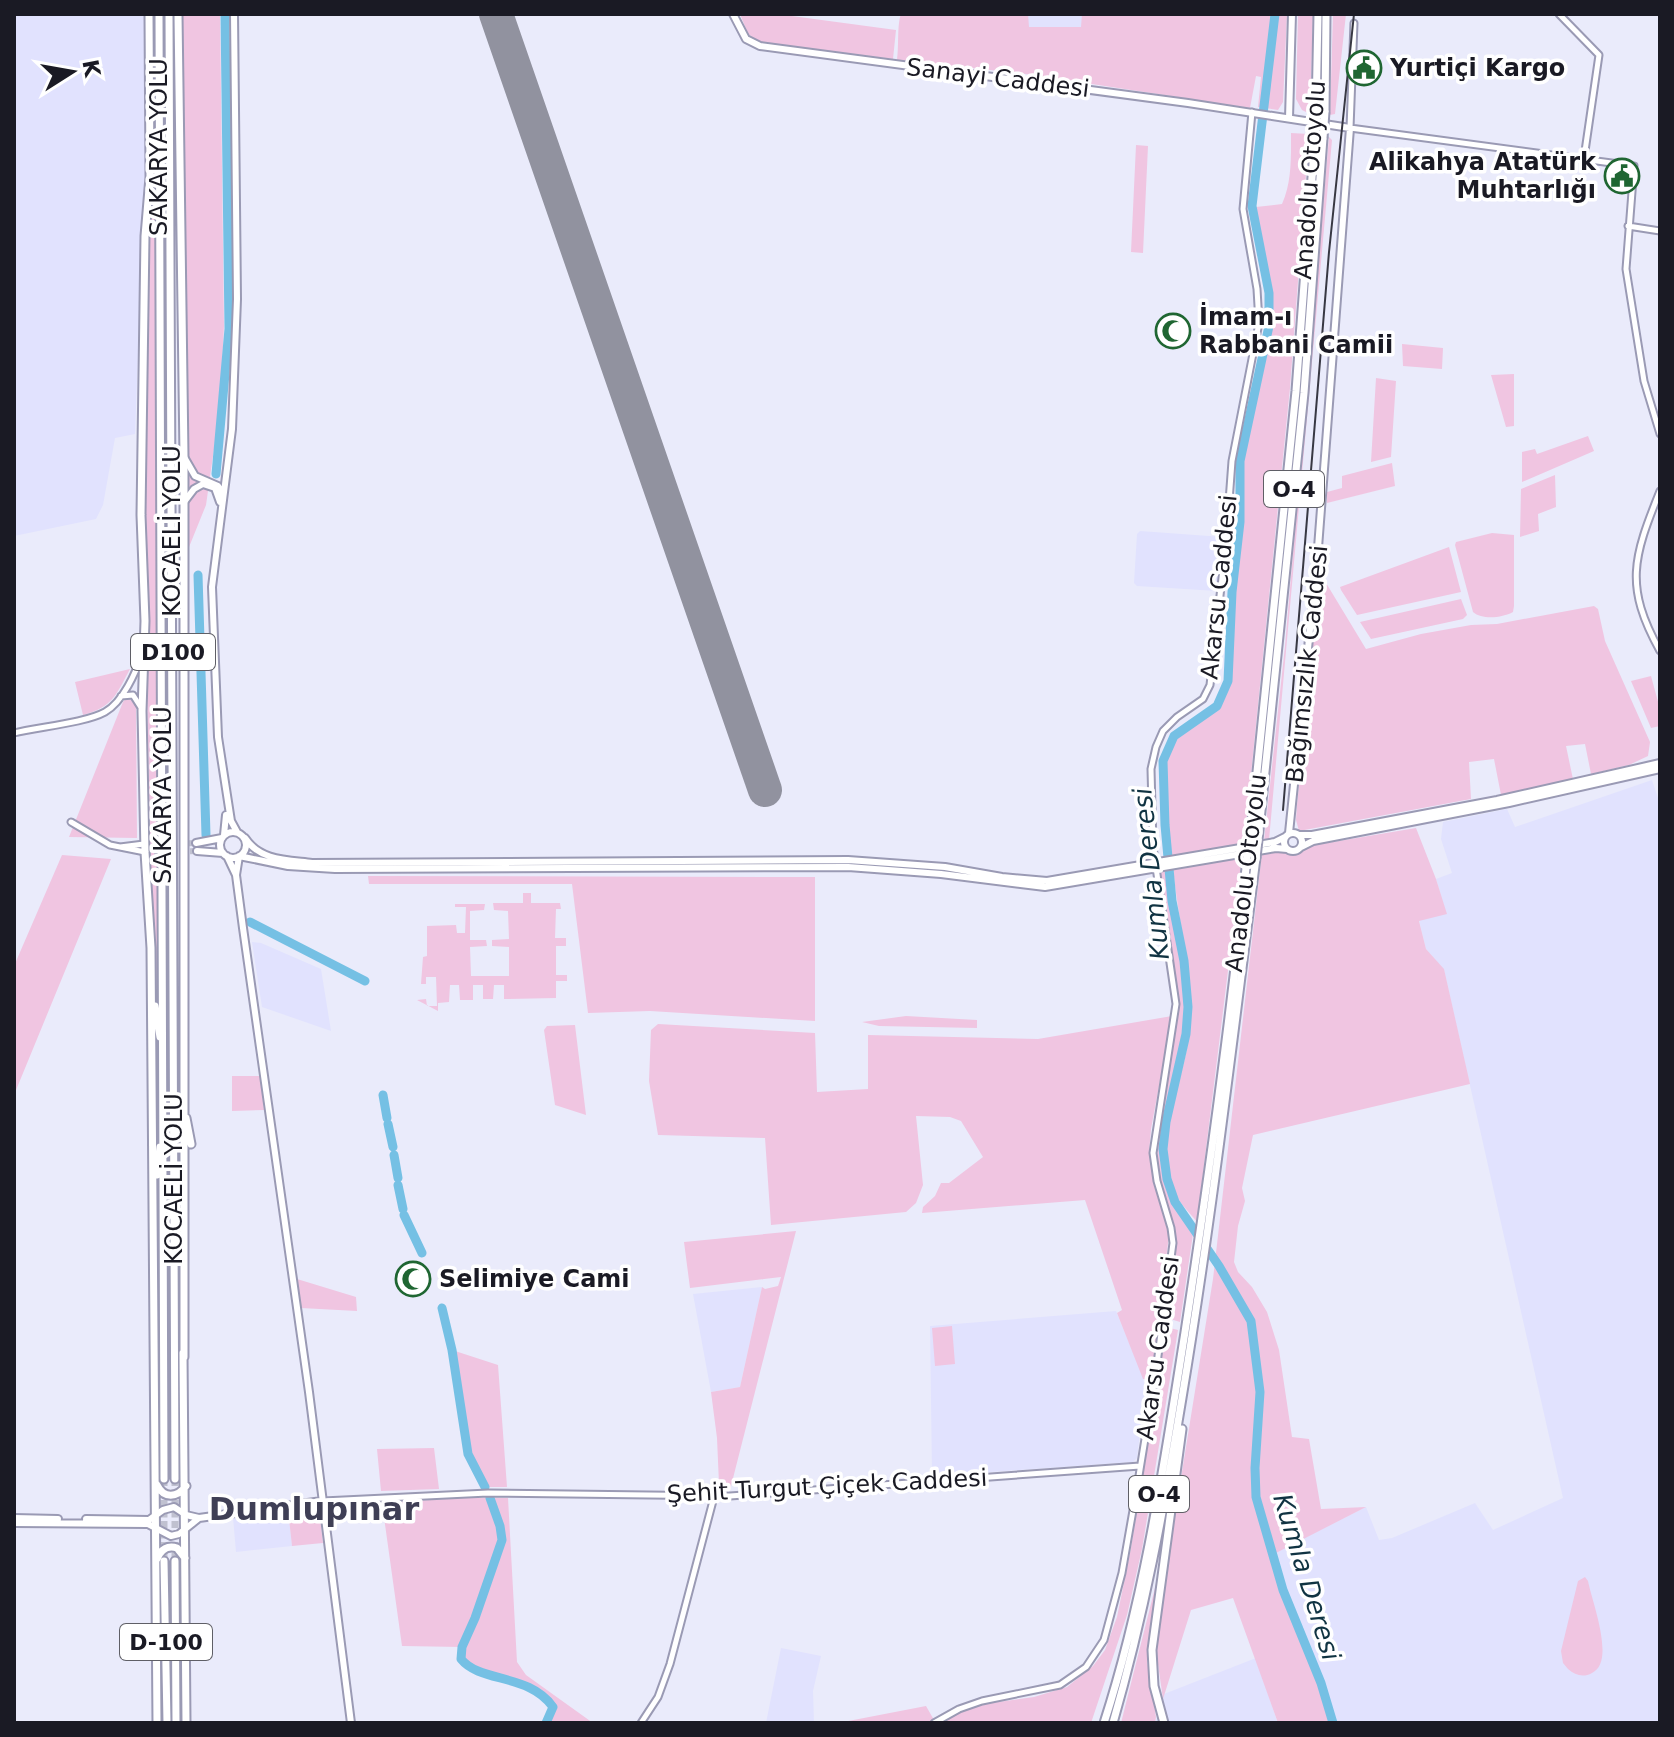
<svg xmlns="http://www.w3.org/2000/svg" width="1674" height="1737" font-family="'DejaVu Sans',sans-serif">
	<rect width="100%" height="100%" fill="#eaebfb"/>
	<path fill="#e1e2fe" d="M14,14H144L145,171L135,434L115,438L103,505L96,519L14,536Z
		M1028,14H1082V27H1028Z
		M1140,531L1223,537L1217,591L1137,586L1134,583L1137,534Z
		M1652,780L1660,804V1723H1333L1321,1683L1283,1590L1274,1553L1366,1507L1379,1540L1392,1538L1475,1503L1493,1530L1563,1498L1444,970L1426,949L1419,920L1446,913L1436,879L1452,873L1441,839L1443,822L1507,809L1515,827Z
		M252,942L261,943L321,969L331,1031L262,1007Z
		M762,1287L740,1387L711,1392L693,1294Z
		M1116,1311L1143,1377L1145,1392L1137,1458L1133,1462L934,1476L932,1474L930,1326Z
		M288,1510L292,1546L236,1552L233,1517Z
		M781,1648L821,1656L813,1691L814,1723H766Z
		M1256,1658L1277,1721L1155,1723L1164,1694Z"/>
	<path fill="#f0c5e1" d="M181,14H220L224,326L220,407L206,505L185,557Z
		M740,14H777L896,30L893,59L760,42L748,34Z
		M901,14H1028L1029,27H1081L1082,14H1287L1283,102L1278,110L1258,107L1261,77L1256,76L1250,108L1019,73L897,60C899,46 897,24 901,14Z
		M1298,14H1313L1310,114L1302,110L1296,99Z
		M1333,14H1346L1335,114L1330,115Z
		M1291,133L1309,134L1290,388L1244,844L1172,857L1165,790V761L1175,739L1219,707L1226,696L1232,668L1233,618L1242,527L1243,458L1273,314L1271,286L1256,207L1282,204C1292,182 1291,156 1291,133Z
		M1329,137L1332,140L1269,840L1264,841L1285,646Z
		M1136,145L1148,146L1143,253L1131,252Z
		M150,211L156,215L160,1014L153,967L143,519Z
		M1402,344L1443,348L1442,369L1403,366Z
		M1514,374V426L1506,427L1491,375Z
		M1376,378L1396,381L1391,457L1371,462Z
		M1588,436L1594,451L1522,482V452L1535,449L1537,454Z
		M1392,463L1395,486L1327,503V492L1342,488V476Z
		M1555,475L1556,507L1538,514L1539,531L1520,537L1521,489Z
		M1492,533L1514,535V606L1513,612C1502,618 1482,620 1473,612L1455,545L1456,542Z
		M1449,547L1461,592L1357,615L1341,590L1340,587Z
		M1320,573L1366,649L1421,634L1471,625L1497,624L1594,606L1598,609L1605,641L1650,742L1648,756L1629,765L1591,774L1585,744L1566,746L1574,784L1502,800L1494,759L1469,762L1471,799L1299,831L1296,820L1297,805Z
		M1461,599L1467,615L1463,619L1371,639L1360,622Z
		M130,669C116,695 113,707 83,715L75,682Z
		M1651,676L1660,709V726L1651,728L1631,681Z
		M126,698H129L136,706L137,838L69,837L123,702Z
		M1416,828L1436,879L1447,914L1419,921L1426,949L1444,969L1470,1084L1253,1135L1242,1188L1245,1201L1238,1226L1234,1262L1238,1272L1252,1287L1267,1312L1279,1350L1292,1437L1309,1439L1321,1509L1366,1507L1274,1554C1288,1612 1316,1666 1333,1723H1278L1233,1598L1191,1610L1163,1699L1156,1650L1159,1615L1213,1279L1262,853L1285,850L1296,852L1309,846Z
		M62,855L111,859L14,1095V966Z
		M1242,857L1197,1222C1190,1213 1180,1204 1175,1193C1148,1137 1190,1076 1190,1020C1191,968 1178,919 1173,868Z
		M1165,870C1171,913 1185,958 1185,1002C1185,1064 1144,1133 1168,1194C1174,1210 1186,1220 1193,1234L1180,1322L1167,1318L1176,1239L1159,1177L1157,1152L1175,1015L1157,872Z
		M368,876L815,877V1021L650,1011L588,1013L572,884H369Z
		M523,893H531V903H560L561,909H556L555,938H566V946H556V975H567V981H556V998L504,999V985H494L493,999H483V985H473V1000H460L459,985H450L449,1002L438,1003V1011L417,1000L426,999L427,1006H437L436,977H426V984H421L423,957L427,956V926L456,925L457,933H465L466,907H455V904H485L484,910L470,911V940H486L487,946L470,947L471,976H509V947L492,946V940L509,939L508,911L494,910L493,903H523Z
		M906,1016L977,1020V1028L879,1026L862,1022Z
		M1172,1016L1151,1129L1149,1153L1154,1185L1169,1235L1151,1380L1143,1379L1117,1313L1122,1310L1085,1200L922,1213L923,1207L935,1196L941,1183H949L983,1157L961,1121L950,1117L916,1116L923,1185L916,1203L906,1212L771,1225L765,1138L658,1135L649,1081L651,1030L658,1024L815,1033L817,1092L868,1089V1035L1038,1039Z
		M575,1025L586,1115L555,1105L544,1030L547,1026Z
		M232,1076H260L264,1110L232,1111Z
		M796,1231L730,1490L723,1491L719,1484L717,1438L711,1392L740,1387L762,1287L765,1289L778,1286L781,1277L690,1288L684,1242Z
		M297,1279L356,1297L357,1311L301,1308Z
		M952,1326L955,1364L935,1366L932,1328Z
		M1166,1327L1178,1330L1142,1549L1127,1615L1091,1723H942L967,1709L984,1704L1034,1697L1067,1687L1093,1666L1105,1650L1117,1617L1131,1548Z
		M452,1350L498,1365L507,1487H485L468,1454Z
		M434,1448L439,1489L381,1491L377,1449Z
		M461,1498H508L517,1662L526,1675L593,1723H546L553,1707L543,1695L532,1688L465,1664L461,1659V1647L402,1646L382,1503Z
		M310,1507L320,1519L323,1543L292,1546L288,1510Z
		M1161,1564L1147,1661L1156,1717L1155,1723H1121Z
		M1585,1577L1588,1581C1592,1602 1616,1662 1592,1673C1583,1678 1575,1675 1568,1669L1563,1663L1561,1651L1578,1581Z
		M926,1706L934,1720L930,1723H838Z"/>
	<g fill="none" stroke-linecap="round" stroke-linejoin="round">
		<path stroke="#75c0e4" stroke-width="9" d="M1275,14L1252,206L1269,293V326L1240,461V522L1232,592L1228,681L1217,706L1174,736L1163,761L1165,825L1172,901L1184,961L1188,1007L1186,1034L1166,1122L1163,1149L1167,1179L1175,1202L1219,1266L1251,1321L1260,1392L1255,1468L1256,1497L1283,1590L1321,1683L1333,1723
			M216,474L229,329L225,14
			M198,575L206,835
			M250,922L365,981
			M383,1095L387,1118
			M388,1124L393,1147
			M394,1155L398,1178
			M398,1185L403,1209
			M404,1215L422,1253
			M442,1308L452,1350L468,1454L485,1487
			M490,1498L500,1526L502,1540L475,1618L462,1647L461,1659C480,1683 529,1673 553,1707L546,1723"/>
		<path stroke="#91929f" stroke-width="34" d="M496,14L765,790"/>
		<path stroke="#c0c1d0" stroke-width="6" stroke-dasharray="6 3" stroke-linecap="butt" d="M144,844L196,843
			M145,852L197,851"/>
		<path stroke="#c0c1d0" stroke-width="7" stroke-dasharray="7 3.5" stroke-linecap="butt" d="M164,1479V1561
			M175,1479V1561"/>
		<g stroke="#9a9ab4" stroke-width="9">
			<path id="minor" d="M1559,14L1599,55L1584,158
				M1354,23L1350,128L1634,166L1626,269L1644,381L1660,434
				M1628,226L1660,231
				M1660,491C1633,558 1624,586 1660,651
				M121,696L133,695L140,706
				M14,733C38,727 85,723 105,712C123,702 136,672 142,654
				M71,822L110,845L145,852
				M120,847L144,844
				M323,1501L488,1493L730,1496L1140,1466
				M641,1723L658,1697L670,1664L714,1497
				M934,1723L959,1709L982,1701L1060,1685L1086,1667L1104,1640L1122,1573L1138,1482L1156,1371L1173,1243L1171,1228L1157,1181L1153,1153L1176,1004L1153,847L1151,769L1156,747L1163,731L1177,717L1203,699L1210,685L1226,542L1232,461L1259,323L1257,289L1243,209L1252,112"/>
		</g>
		<g stroke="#9a9ab4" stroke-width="10">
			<path id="major" d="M234,14L237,299L232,429L212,587L218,737L231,821L237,832
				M733,14L746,39L760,46L1188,103L1350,128L1317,561L1289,833
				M1289,118L1292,14
				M184,457L195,476L218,486L223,494
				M184,502L194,489L203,484L215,488L220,502
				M220 845a13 13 0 1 1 26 0a13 13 0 1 1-26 0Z
				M1284 842a9 9 0 1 1 18 0a9 9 0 1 1-18 0Z
				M224,835L226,815
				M1300,835H1312L1497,800L1660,763
				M245,838C260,861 288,860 312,863L848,860L945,867L1002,877L1047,881L1275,842L1285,837
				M196,843L222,838
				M1301,847L1313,841L1509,803L1660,769
				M197,851L223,853
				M227,856L236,875L243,928L309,1392L351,1723
				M236,875L239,856L288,866L335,869L848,867L941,874L1045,887L1276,848L1287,849
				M14,1518L58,1519
				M86,1519L149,1520L163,1510L174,1507L186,1515L199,1518
				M14,1523L148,1524L171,1536L179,1534L199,1518L322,1501"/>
		</g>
		<g stroke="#9a9ab4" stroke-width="11">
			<path id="highway" d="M149,14L150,177L145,236L141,515L145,621L142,711L145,852L151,948L157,1723
				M159,14L164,1479
				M169,14L175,1479
				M178,14L184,456V1357
				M1316,112L1318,14
				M1325,112L1326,14
				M1250,840L1296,391L1315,137
				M1258,840L1304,393L1323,138
				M155,1006L160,1037
				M186,1118L191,1144
				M157,1175L160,1147
				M183,1353L186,1723
				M157,1485C164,1499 177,1498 186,1486
				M157,1559C161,1549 168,1545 177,1548L185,1558
				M164,1561L167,1723
				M175,1561L176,1723
				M1104,1723C1145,1596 1164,1464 1185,1332C1209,1175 1231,1017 1247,858
				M1113,1723C1144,1616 1164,1508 1182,1398C1212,1218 1233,1038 1256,858
				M1164,1723L1154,1686L1152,1650L1182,1429"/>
		</g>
		<use href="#minor" stroke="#fff" stroke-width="5"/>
		<use href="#major" stroke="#fff" stroke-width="6"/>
		<use href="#highway" stroke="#fff" stroke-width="7"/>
		<path stroke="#383843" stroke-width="2" d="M1283,810L1329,252L1354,14"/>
		<g stroke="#9a9ab4" stroke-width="11" stroke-linecap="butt">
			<path id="highway-bridge" d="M1315,137L1316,112
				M1323,138L1325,112
				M1247,858L1250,840
				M1256,858L1258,840"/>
		</g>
		<use href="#highway-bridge" stroke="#fff" stroke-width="7"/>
	</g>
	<defs>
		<g id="civic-ring" transform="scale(1.8)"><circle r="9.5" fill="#fff" stroke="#1f6632" stroke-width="1.5"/><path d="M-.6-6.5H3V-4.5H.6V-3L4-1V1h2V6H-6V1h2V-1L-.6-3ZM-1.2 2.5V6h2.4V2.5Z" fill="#1f6632"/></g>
		<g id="mosque-ring" transform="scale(1.8)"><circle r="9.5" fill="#fff" stroke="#1f6632" stroke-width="1.5"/><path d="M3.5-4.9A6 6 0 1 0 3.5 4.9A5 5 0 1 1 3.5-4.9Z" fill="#1f6632"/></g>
	</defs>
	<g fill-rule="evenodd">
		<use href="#civic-ring" x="1364" y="68"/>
		<use href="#civic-ring" x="1622" y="176"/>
		<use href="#mosque-ring" x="1173" y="331"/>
		<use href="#mosque-ring" x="413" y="1279"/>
	</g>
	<g text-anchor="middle" stroke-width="7" stroke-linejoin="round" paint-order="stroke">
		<g fill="#fff" stroke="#5f5f66" stroke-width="2">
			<rect x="1264" y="471" width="60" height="36" rx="6"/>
			<rect x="131" y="634" width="84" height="36" rx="6"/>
			<rect x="1129" y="1476" width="60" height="36" rx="6"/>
			<rect x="120" y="1624" width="92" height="36" rx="6"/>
		</g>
		<g font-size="22" font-weight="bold" fill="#1a1a24">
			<text x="1294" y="497">O-4</text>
			<text x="173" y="660">D100</text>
			<text x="1159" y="1502">O-4</text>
			<text x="166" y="1650">D-100</text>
		</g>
		<g font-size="24" font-weight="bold" fill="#1a1a24" stroke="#fff" text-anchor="start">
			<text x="1390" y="76">Yurtiçi Kargo</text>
			<text x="1596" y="170" text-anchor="end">Alikahya Atatürk<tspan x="1596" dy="28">Muhtarlığı</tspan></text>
			<text x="1199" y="325">İmam-ı<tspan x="1199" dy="28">Rabbani Camii</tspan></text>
			<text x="439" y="1287">Selimiye Cami</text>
		</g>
		<g font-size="24" fill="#1a1a24" stroke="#fff">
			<text transform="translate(998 78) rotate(7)" y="8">Sanayi Caddesi</text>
			<text transform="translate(159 147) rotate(-90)" y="8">SAKARYA YOLU</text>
			<text transform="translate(1310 180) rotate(-86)" y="8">Anadolu Otoyolu</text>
			<text transform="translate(172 531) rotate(-90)" y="8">KOCAELİ YOLU</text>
			<text transform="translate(1219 587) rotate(-84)" y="8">Akarsu Caddesi</text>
			<text transform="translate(1307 664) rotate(-84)" y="8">Bağımsızlık Caddesi</text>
			<text transform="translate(163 795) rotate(-90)" y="8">SAKARYA YOLU</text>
			<text transform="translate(1246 873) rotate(-83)" y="8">Anadolu Otoyolu</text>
			<text transform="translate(174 1179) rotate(-90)" y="8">KOCAELİ YOLU</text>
			<text transform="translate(1158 1348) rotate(-82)" y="8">Akarsu Caddesi</text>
			<text transform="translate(827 1486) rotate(-3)" y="8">Şehit Turgut Çiçek Caddesi</text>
		</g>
		<g font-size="26" font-style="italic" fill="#103342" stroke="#fff">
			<text transform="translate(1151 874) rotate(-96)" y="9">Kumla Deresi</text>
			<text transform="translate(1307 1577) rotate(73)" y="9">Kumla Deresi</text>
		</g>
		<g font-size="32" font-weight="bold" fill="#3f3f55" stroke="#fff">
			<text x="314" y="1520">Dumlupınar</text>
		</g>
	</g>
	<rect width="1674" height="1737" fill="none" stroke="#1a1a24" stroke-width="32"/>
	<g transform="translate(72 72) rotate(79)" stroke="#ffffff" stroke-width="6" paint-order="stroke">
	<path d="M0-6L14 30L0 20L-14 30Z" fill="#1a1a24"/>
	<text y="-12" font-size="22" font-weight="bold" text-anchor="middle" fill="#1a1a24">K</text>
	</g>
</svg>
